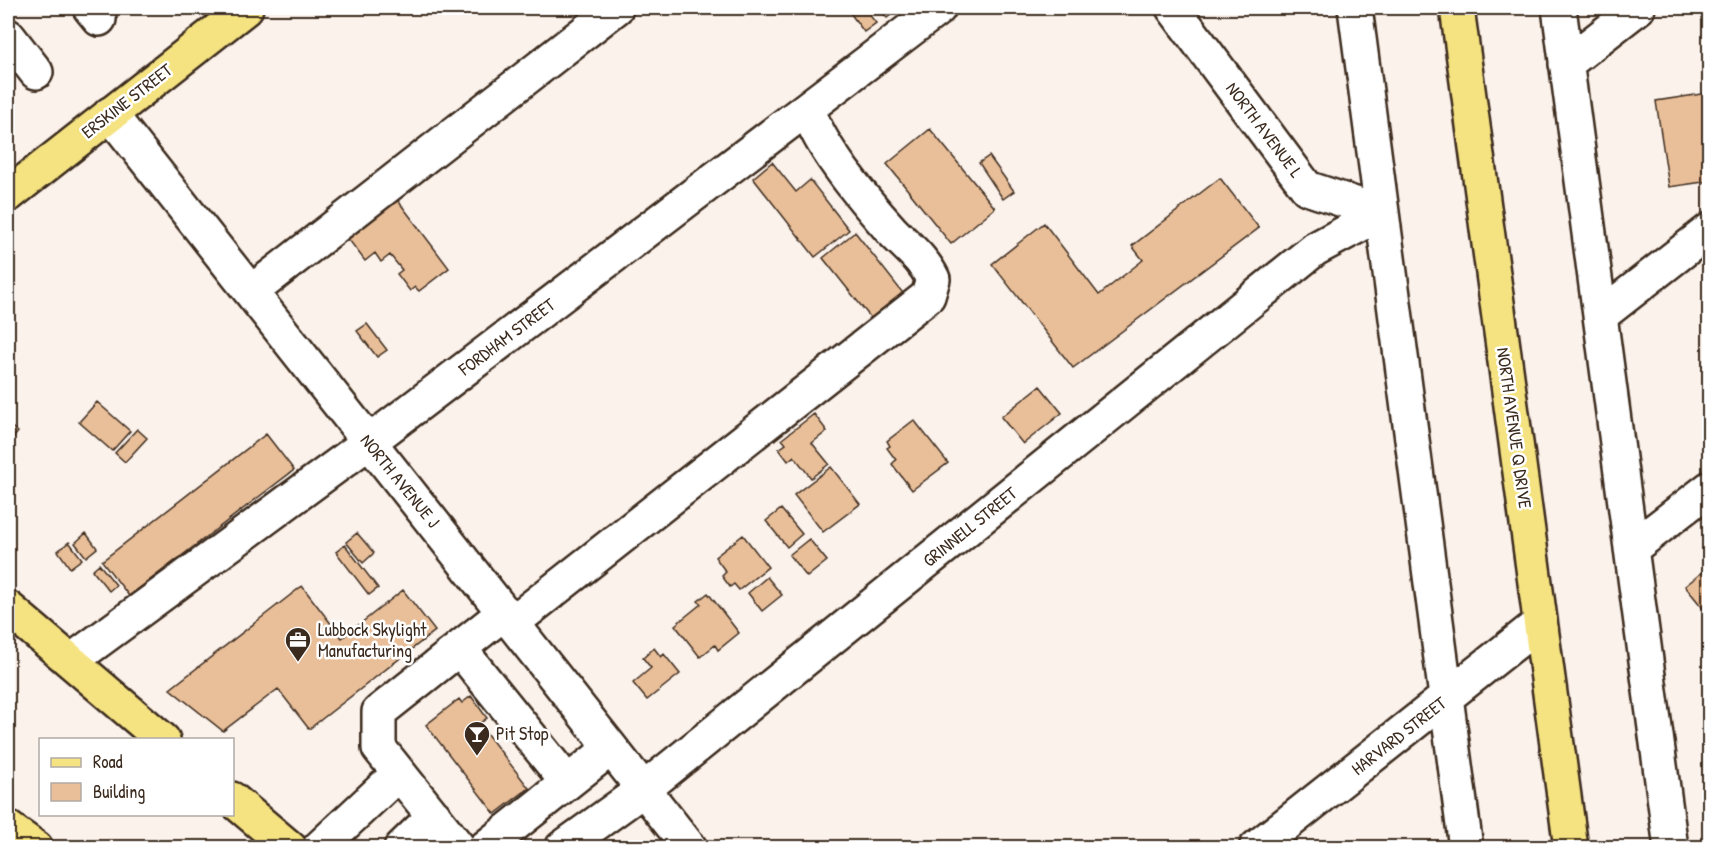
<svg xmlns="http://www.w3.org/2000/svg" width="1717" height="855" font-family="'Patrick Hand',sans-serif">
	<rect width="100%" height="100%" fill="#fbf2eb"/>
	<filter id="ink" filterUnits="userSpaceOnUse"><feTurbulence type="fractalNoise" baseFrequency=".0167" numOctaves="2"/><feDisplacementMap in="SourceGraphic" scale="12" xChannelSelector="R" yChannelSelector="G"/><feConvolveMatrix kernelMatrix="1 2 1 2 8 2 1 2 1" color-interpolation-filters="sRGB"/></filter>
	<g filter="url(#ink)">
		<path fill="#e9bf99" stroke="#3b2a1e" stroke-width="1.5" d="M858,8H864L876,23L864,32L851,14Z
			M878,8H900L887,18Z
			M1708,93L1710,181L1669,187L1656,101Z
			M930,129L995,208L951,244L887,164Z
			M989,156L1014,191L1003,199L979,163Z
			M772,162L796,192L810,180L849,230L815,257L753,178Z
			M1220,178L1259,228L1073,368L992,264L1044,223L1099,295L1143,260L1132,246Z
			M396,198L449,268L419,291L415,287L410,291L397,274L402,270L390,255L381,262L375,253L365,261L346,236Z
			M855,232L906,297L874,322L823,258Z
			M367,324L387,350L377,357L357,331Z
			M1040,386L1062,413L1023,444L1001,417Z
			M97,402L130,431L112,451L79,422Z
			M814,414L827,431L812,443L829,464L811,478L794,456L788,461L779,449L786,444L782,439Z
			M914,420L948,463L912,490L892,464L896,460L887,448L890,446L887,441Z
			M8,424L18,432L8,444Z
			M137,429L147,438L125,462L115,453Z
			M266,434L294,470L129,596L102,561Z
			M831,467L860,504L823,532L794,495Z
			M781,509L802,534L787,547L766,521Z
			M86,533L97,548L86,557L75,543Z
			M357,533L374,553L363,563L346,542Z
			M743,535L768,567L739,590L734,584L730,587L722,576L726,572L715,557Z
			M809,539L827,561L807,577L789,555Z
			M69,542L82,559L70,568L58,551Z
			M345,545L378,588L369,595L336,552Z
			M99,564L116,585L109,591L92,570Z
			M1710,566V617L1685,586Z
			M767,577L782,595L762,611L748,593Z
			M302,586L342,638L403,590L435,631L309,729L278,689L223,731L170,689Z
			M708,593L739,633L718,650L715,645L700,657L675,625L701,604L698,601Z
			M654,648L661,657L664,654L680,674L647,700L633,683L651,668L643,658Z
			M471,696L487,718L479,724L529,788L495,814L426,725L459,699L462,703Z"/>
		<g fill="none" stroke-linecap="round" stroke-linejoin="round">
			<g stroke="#3b2a1e" stroke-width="38">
				<path id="minor" d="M90,8L99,19
					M1173,8L1307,188L1382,213
					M1355,8L1466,848
					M1559,8L1671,848
					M8,36L36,72
					M1566,64L1638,8
					M110,114L690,848
					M251,292L616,8
					M1600,316L1710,230
					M1631,549L1710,488
					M512,623L928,296L933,279C923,258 907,247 891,230C865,201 817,144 808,108
					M459,648L567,782
					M71,661L369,442L939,8
					M319,848L398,774
					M401,848L434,816
					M459,848L379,748V712L505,612
					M485,848L611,748
					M562,848L644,789L1315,249L1382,213
					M1256,848L1540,623"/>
			</g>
			<g stroke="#3b2a1e" stroke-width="38">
				<path id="major" d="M1457,8L1571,848
					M8,195L246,8
					M8,608L163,740
					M232,799L290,848"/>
			</g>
			<g stroke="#3b2a1e" stroke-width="38">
				<path id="highway" d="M8,828L36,848"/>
			</g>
			<use href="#minor" stroke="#fff" stroke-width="33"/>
			<use href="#major" stroke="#f5e382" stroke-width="33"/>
			<use href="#highway" stroke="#f5e382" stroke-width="33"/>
		</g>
	</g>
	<defs>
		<g id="office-pin" transform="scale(1.35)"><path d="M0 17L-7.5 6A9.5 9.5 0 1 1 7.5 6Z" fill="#3b2a1e" stroke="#fff"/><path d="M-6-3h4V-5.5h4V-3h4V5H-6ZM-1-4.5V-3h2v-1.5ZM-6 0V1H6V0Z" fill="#fff"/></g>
		<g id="bar-pin" transform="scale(1.35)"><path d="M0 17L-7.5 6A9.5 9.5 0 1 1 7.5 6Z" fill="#3b2a1e" stroke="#fff"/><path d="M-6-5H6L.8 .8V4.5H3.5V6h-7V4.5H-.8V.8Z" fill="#fff"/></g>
	</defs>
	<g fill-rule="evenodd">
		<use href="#office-pin" x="298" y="640"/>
		<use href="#bar-pin" x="477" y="734"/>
	</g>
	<g text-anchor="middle" stroke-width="5" stroke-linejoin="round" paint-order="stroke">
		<g font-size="18" fill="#3b2a1e" stroke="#fff">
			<text transform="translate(127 101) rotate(-38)" y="6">ERSKINE STREET</text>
			<text transform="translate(1264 130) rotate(53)" y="6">NORTH AVENUE L</text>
			<text transform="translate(507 337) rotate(-37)" y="6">FORDHAM STREET</text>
			<text transform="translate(1514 428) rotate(82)" y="6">NORTH AVENUE Q DRIVE</text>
			<text transform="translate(400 481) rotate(51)" y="6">NORTH AVENUE J</text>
			<text transform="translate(970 527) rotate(-39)" y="6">GRINNELL STREET</text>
			<text transform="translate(1399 736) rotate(-38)" y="6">HARVARD STREET</text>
		</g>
		<g font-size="18" fill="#3b2a1e" stroke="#fff" text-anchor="start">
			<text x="318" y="636">Lubbock Skylight<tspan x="318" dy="21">Manufacturing</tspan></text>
			<text x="496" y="740">Pit Stop</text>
		</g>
	</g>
	<rect width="1717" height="855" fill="none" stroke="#fff" stroke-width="30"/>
	<rect x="15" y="15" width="1687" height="825" fill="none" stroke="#3b2a1e" stroke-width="2" filter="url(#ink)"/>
	<rect x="39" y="738" width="195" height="78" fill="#ffffff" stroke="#b1aaa5" stroke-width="1.5"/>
	<rect x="51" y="758" width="30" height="9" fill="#f5e382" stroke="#b1aaa5" stroke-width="1.5"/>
	<text x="93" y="768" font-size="18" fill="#3b2a1e">Road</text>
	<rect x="51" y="783" width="30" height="18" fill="#e9bf99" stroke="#b1aaa5" stroke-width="1.5"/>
	<text x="93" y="798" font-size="18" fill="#3b2a1e">Building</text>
</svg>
